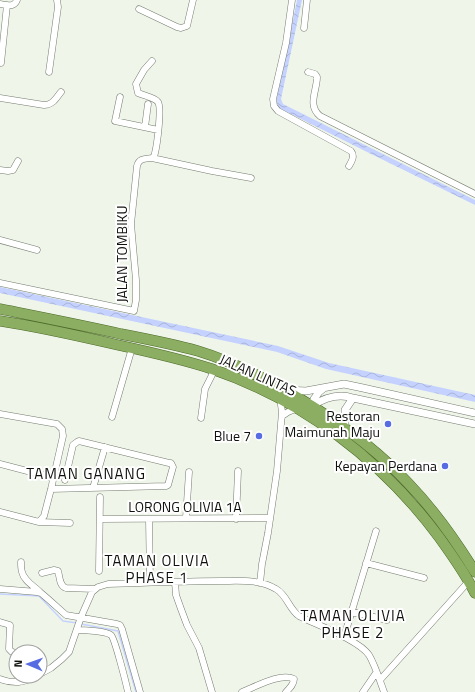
<svg xmlns="http://www.w3.org/2000/svg" width="475" height="692" font-family="'Titillium Web',sans-serif">
	<defs>
		<pattern id="water-waves" width="16" height="10" patternUnits="userSpaceOnUse"><rect width="16" height="10" fill="#c5d2ff"/><path d="M0 5q4-4 8 0t8 0" fill="none" stroke="#a8b3d9"/></pattern>
	</defs>
	<rect width="100%" height="100%" fill="#eff6e9"/>
	<path fill="url(#water-waves)" d="M297,0H302L281,99L283,104L475,200V205L363,150L279,108L277,103V97Z
		M0,287L278,346L329,363L475,395V402L326,369L277,352L0,293Z"/>
	<g fill="none" stroke-linecap="round" stroke-linejoin="round">
		<path stroke="#c5d2ff" stroke-width="1.5" d="M0,594L39,596L63,621L77,623
			M81,624L118,631L136,692"/>
		<g stroke="#747b6f" stroke-width="7">
			<path id="minor" d="M292,0L286,43L273,99L274,106L278,111L351,151C355,156 352,161 349,166
				M0,4C7,5 14,8 17,0
				M139,9L177,27L181,28L187,26L193,0
				M304,28L307,0
				M1,63L7,5
				M49,72L58,7L57,0
				M308,72L315,74L317,77C317,91 307,105 320,116L475,194
				M120,97L115,121L158,130
				M0,98L44,105C53,105 56,98 61,92
				M145,127L148,104
				M152,158L212,171L251,178
				M0,170L8,171L13,170L18,161
				M0,240L37,250
				M0,283L134,311L136,300V280L131,224L137,166C139,158 145,159 152,158C154,156 155,156 155,153C157,145 162,108 158,102C154,97 144,96 138,93L136,84L144,70L152,61
				M0,414L57,424L62,429L63,436L51,489L44,516L39,522L0,512
				M282,416L288,412L298,408
				M112,417L132,348
				M201,418L205,389L212,375L213,369
				M0,464L54,478
				M93,488L105,447
				M51,489L166,486L168,485L173,467L171,463H169L79,441L77,442L73,445L65,480
				M186,518L189,472
				M100,519L270,518
				M149,519L150,582
				M236,519L238,471
				M39,522L70,523
				M21,562C21,565 21,569 22,572C24,581 34,586 40,592
				M366,563L424,578
				M99,571L100,497
				M42,573L54,570L58,571C60,577 59,586 66,588L95,589
				M175,582L176,595L181,609L187,625L199,648L212,692
				M260,583L262,564L268,533L277,471L282,412L280,398
				M0,589L37,592L41,593L48,599L66,615L117,624L120,625L122,629L140,692
				M352,612L387,620
				M0,622L10,625L9,649L12,652L16,653
				M77,630C83,630 106,631 111,635C115,639 126,683 128,692
				M344,637L376,531
				M40,674L51,668L62,659L69,652L81,617L92,592L98,587L108,584C146,583 183,581 222,581C239,581 260,579 276,589C287,595 289,609 299,616C317,625 359,640 369,655C375,665 380,681 384,692
				M0,679C14,684 23,683 36,676
				M380,680L469,581
				M242,692C255,687 281,672 294,679C294,684 290,688 286,692
				M363,692L376,673"/>
		</g>
		<g stroke="#747b6f" stroke-width="8">
			<path id="tertiary" d="M287,390L306,391L344,384L363,388L475,413
				M312,406C324,398 338,393 353,398
				M311,409L314,399L319,392L324,388
				M345,428V410L353,398L475,424"/>
		</g>
		<g stroke="#4d6a2b" stroke-width="11">
			<path id="trunk" d="M0,309C40,317 81,325 121,334C147,339 173,344 198,351C238,363 276,384 312,406C347,428 380,453 408,483C434,510 456,541 475,572
				M0,321C40,327 79,336 118,345C150,352 182,359 212,369C303,400 382,460 439,537C452,555 465,573 475,593"/>
		</g>
		<use href="#minor" stroke="#fff" stroke-width="6"/>
		<use href="#tertiary" stroke="#fff" stroke-width="7"/>
		<use href="#trunk" stroke="#8cae62" stroke-width="10"/>
	</g>
	<g fill="#576ce3" stroke="#fff" stroke-width="1.5">
		<circle cx="388" cy="424" r="4"/>
		<circle cx="259" cy="436" r="4"/>
		<circle cx="445" cy="466" r="4"/>
	</g>
	<g text-anchor="middle" stroke-width="4" stroke-linejoin="round" paint-order="stroke">
		<g font-size="14" fill="#0f110d" stroke="#fff">
			<text transform="translate(122 254) rotate(-90)" y="5">JALAN TOMBIKU</text>
			<text transform="translate(258 375) rotate(24)" y="5">JALAN LINTAS</text>
			<text x="185" y="512">LORONG OLIVIA 1A</text>
		</g>
		<g font-size="14" fill="#0f110d" stroke="#fff" text-anchor="end">
			<text x="380" y="421">Restoran<tspan x="380" dy="16">Maimunah Maju</tspan></text>
			<text x="251" y="441">Blue 7</text>
			<text x="437" y="471">Kepayan Perdana</text>
		</g>
		<g font-size="15" letter-spacing="1" fill="#0f110d" stroke="#fff">
			<text x="86" y="479">TAMAN GANANG</text>
			<text x="157" y="566">TAMAN OLIVIA<tspan x="157" dy="17">PHASE 1</tspan></text>
			<text x="353" y="621">TAMAN OLIVIA<tspan x="353" dy="17">PHASE 2</tspan></text>
		</g>
	</g>
	<g transform="translate(28 664) rotate(272)"><circle r="19" fill="#ffffff" stroke="#9fa09e"/>
	<path d="M0-3L7 15L0 10L-7 15Z" fill="#576ce3"/>
	<text y="-6" font-size="11" font-weight="bold" text-anchor="middle" fill="#0f110d">N</text>
	</g>
</svg>
